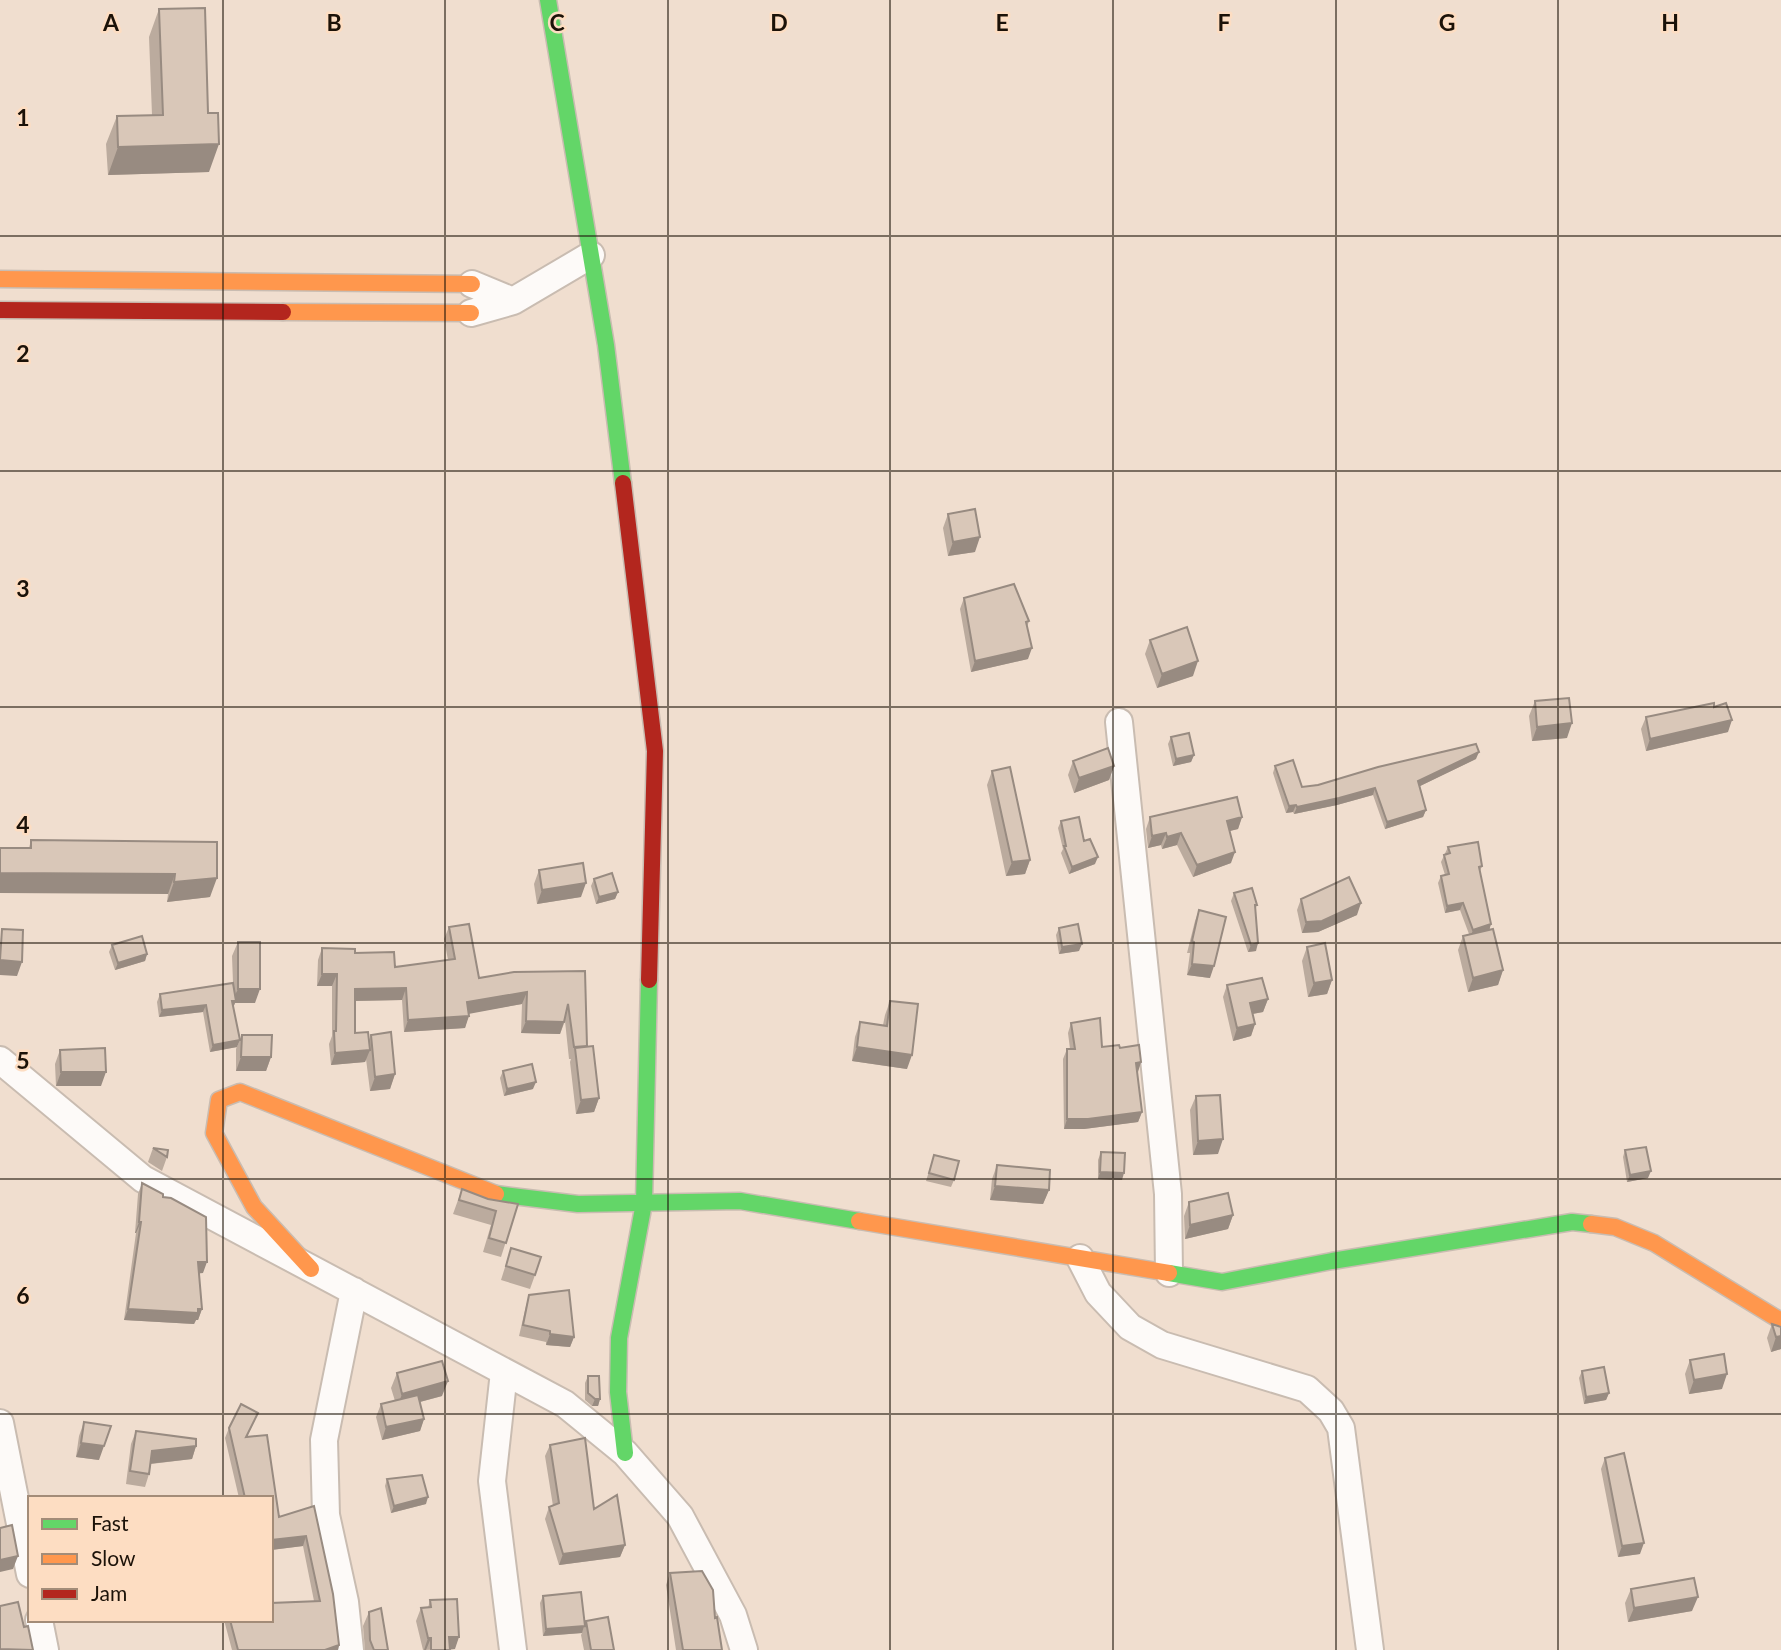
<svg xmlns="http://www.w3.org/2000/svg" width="1781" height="1650" font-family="Lato,sans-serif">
	<rect width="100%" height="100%" fill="#f0decf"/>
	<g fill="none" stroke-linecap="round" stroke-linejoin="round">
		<g stroke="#c9bcb1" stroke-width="30">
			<path id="street" d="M513,301L591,255
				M471,313L513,301L472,284
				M1119,722L1168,1194L1169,1273
				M0,1060L143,1179L565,1404L625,1453L680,1516L733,1615L744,1650
				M1080,1258L1098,1293L1130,1327L1162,1345L1307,1389L1331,1411L1341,1428L1370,1650
				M504,1372L492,1481L513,1650
				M0,1423L30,1574
				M39,1620L45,1650
				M350,1650L345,1602L326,1515L324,1440L354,1291"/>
		</g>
		<g stroke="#c9bcb1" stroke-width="19">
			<path id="fast" d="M548,0L606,345L623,483
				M496,1194L578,1204L740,1201L859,1221
				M1169,1273L1222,1282L1332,1261L1572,1222L1591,1224
				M625,1453L618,1392L619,1338L644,1203L649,980"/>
		</g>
		<g stroke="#c9bcb1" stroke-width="19">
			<path id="slow" d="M0,279L472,284
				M283,312L471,313
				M859,1221L1169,1273
				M1591,1224L1615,1227L1654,1243L1781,1321
				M311,1269L254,1207L214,1133L219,1100L240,1092L496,1194"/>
		</g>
		<g stroke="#c9bcb1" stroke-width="19">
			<path id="jam" d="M0,310L283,312
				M623,483L655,751L649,980"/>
		</g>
		<use href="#street" stroke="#fdfaf8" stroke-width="26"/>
		<use href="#fast" stroke="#63d668" stroke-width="16"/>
		<use href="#slow" stroke="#ff974d" stroke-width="16"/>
		<use href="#jam" stroke="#b3261e" stroke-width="16"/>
	</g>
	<path fill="#bbab9e" d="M159,9L209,172L108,175L106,144L117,116L152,115L149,37Z
		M948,514L975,552L948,556L943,528Z
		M964,598L1029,621L1027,627L1028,659L971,672L960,609Z
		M1150,640L1193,676L1157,688L1145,654Z
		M1535,701L1567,738L1532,741L1529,716Z
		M1714,707L1728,732L1646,751L1641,729L1646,717Z
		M1171,737L1194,755L1191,762L1173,766L1168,744Z
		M1476,759L1420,786L1426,810L1423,817L1385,829L1373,795L1337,805L1294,814L1293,812L1286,813L1273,773L1275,766L1302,787Z
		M1073,761L1114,766L1109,780L1074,793L1068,775Z
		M992,771L1030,860L1025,874L1006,876L987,785Z
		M1150,817H1242L1238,829L1229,831L1231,863L1193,877L1177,845L1162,849L1161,845L1148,848L1146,829Z
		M1061,821L1084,841L1095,864L1069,874L1061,853L1063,849L1058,828Z
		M31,840L217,842L210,897L167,902L168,894L29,848Z
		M1448,847L1482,866L1480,871L1490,929L1503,970L1498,985L1468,992L1458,950L1463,936L1469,934L1460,910L1445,913L1438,883L1441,876L1445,875L1441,862Z
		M539,870L581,897L537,904L534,884Z
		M594,879L618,892L615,899L596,904L591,886Z
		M1234,893L1257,905L1255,910L1256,951L1248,952L1231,901Z
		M1301,899L1357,915L1318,932L1302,933L1297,910Z
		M1199,910L1210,978L1187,975L1190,953H1187L1195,921Z
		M449,927L479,978L585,971L587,1046L599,1098L594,1112L576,1114L570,1062L571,1059H569L565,1021L560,1034L521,1033L522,1004L469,1013L465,1028L404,1032L402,1000L355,1001V1033L369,1040L371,1035L395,1074L390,1089L370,1091L366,1059L365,1062L331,1065L329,1044L332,1036V986H317L318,960L322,948L355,953L395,967L448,960L444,939Z
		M1059,928L1079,951L1059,954L1056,935Z
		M238,942L255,1003H235L233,1007L237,1047L210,1052L203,1012L159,1017L157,1002L160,994L233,983L232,956Z
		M112,945L147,954L145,961L115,970L109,952Z
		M1307,947L1332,980L1327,994L1308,997L1302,961Z
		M1227,985L1268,999L1263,1012L1253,1014L1255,1024L1251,1036L1233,1041L1223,997Z
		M890,1001L907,1069L852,1061L855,1037L860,1022L883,1025L885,1015Z
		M1071,1023L1102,1047L1120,1048L1141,1062L1137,1073L1142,1112L1138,1122L1084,1129H1064L1063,1059L1067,1049H1070L1068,1033Z
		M242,1035L271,1057L266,1071H236V1049Z
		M60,1050L101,1086H56L55,1064Z
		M503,1071L533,1089L504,1096L500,1078Z
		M1196,1096L1218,1154L1193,1155L1190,1110Z
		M153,1148L167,1157L162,1171L148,1162Z
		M1625,1150L1648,1178L1627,1182L1623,1157Z
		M1101,1152L1122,1180L1098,1179V1160Z
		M934,1155L954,1180L951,1187L926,1181Z
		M997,1165L1049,1190L1043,1204L990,1200L992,1179Z
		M142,1183L163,1197L203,1273H199L202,1309L198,1320H196L194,1324L124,1320L136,1233H135L138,1194Z
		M462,1189L488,1199L518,1204L501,1257L483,1252L491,1225L453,1214Z
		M1189,1202L1233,1215L1228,1229L1185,1239L1184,1216Z
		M511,1248L535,1275L530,1289L501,1280Z
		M529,1295L574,1337L570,1347L546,1345V1342L519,1336L526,1306Z
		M1772,1324L1781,1327V1349L1771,1352L1767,1338Z
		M1690,1360L1722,1389L1689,1394L1685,1374Z
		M1582,1371L1609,1393L1606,1400L1584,1404L1579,1378Z
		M397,1373L442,1396L420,1402L424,1419L420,1431L382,1440L376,1417L381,1404L395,1401L391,1388Z
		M588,1376L600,1399L598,1406H592L585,1400V1383Z
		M241,1404L258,1413L247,1437L267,1435L279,1517L314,1506L333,1594L339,1645L338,1650H232L224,1620H271V1603L314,1601L303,1546L271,1550V1498H239L225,1438L229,1428Z
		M84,1422L99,1460L76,1457L79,1436Z
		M136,1431L196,1446L192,1459L151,1464L149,1474L145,1487L126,1484L131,1444Z
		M550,1445L594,1509L625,1545L620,1557L559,1565L545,1519L549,1507L553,1506L545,1456Z
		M1605,1458L1640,1554L1618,1557L1601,1469Z
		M387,1479L426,1504L391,1513L385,1486Z
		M670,1573L715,1618L722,1650H676L666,1585Z
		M1631,1589L1692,1611L1628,1622L1625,1603Z
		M543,1596L585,1625L586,1621L614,1650H584L581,1635L582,1633L543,1636L540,1603Z
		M430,1600L455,1649L423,1650L416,1621L421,1608H428Z
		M369,1612L388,1650H365L363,1626Z"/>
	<path fill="#988b81" d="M219,144L209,172L108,175L118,147Z
		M980,537L975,552L948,556L953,542Z
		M1032,648L1028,659L971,672L975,661Z
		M1198,661L1193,676L1157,688L1162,674Z
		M1732,720L1728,732L1646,751L1650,739Z
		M1572,723L1567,738L1532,741L1537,727Z
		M1479,752L1476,759L1416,788L1418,781Z
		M1194,755L1191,762L1173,766L1176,759Z
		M1114,766L1109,780L1074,793L1079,778Z
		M1375,788L1373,795L1337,805L1294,814L1297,807Z
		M1296,805L1293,812L1286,813L1289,806Z
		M1426,810L1423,817L1385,829L1387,822Z
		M1242,817L1238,829L1222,833L1227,821Z
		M1166,833L1161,845L1148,848L1152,836Z
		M1181,833L1177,845L1162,849L1167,837Z
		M1235,852L1231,863L1193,877L1197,865Z
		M1098,857L1095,864L1069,874L1072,867Z
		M1030,860L1025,874L1006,876L1012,862Z
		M0,873L175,874L168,894L0,893Z
		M217,878L210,897L167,902L174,882Z
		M586,883L581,897L537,904L542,890Z
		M618,892L615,899L596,904L599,897Z
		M1361,903L1357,915L1318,932L1302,933L1306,922Z
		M1463,903L1460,910L1445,913L1447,906Z
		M1491,924L1489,931L1470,938L1473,930Z
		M1258,943L1256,951L1248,952L1251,945Z
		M1082,944L1079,951L1059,954L1062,947Z
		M147,954L145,961L115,970L118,963Z
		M0,960L22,962L17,976L0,975Z
		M1192,964L1214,966L1210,978L1187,975Z
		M1503,970L1498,985L1468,992L1473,978Z
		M322,974H337L332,986H317Z
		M1332,980L1327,994L1308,997L1314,983Z
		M406,988L402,1000L351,1001L355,989Z
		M238,989H260L255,1003H235L233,1008L232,1001Z
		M527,992L522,1004L463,1015L467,1002Z
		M1268,999L1263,1012L1246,1015L1250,1003Z
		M206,1005L203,1012L159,1017L162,1010Z
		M469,1016L465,1028L404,1032L408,1020Z
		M526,1021L564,1022L560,1034L521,1033Z
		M1255,1024L1251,1036L1233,1041L1237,1028Z
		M240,1040L237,1047L210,1052L213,1045Z
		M857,1047L912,1055L907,1069L852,1061Z
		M370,1050L365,1062L331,1065L335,1053Z
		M241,1057H271L266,1071H236Z
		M1141,1062L1138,1072L1132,1073L1136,1063Z
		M61,1072H106L101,1086H56Z
		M395,1074L390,1089L370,1091L375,1077Z
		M536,1082L533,1089L504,1096L507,1089Z
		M599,1098L594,1112L576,1114L581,1100Z
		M1142,1112L1138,1122L1084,1129H1064L1067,1119Z
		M1223,1139L1218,1154L1193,1155L1198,1141Z
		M1651,1171L1648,1178L1627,1182L1630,1175Z
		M1100,1172L1124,1173L1122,1180L1098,1179Z
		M995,1186L1049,1190L1043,1204L990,1200Z
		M1233,1215L1228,1229L1185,1239L1190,1225Z
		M139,1222H141L136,1233H135Z
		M198,1262H207L203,1273L194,1274Z
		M128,1309H202L198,1320H196L194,1324L124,1320Z
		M550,1334L574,1337L570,1347L546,1345Z
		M1781,1336V1349L1771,1352L1776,1337Z
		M1727,1374L1722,1389L1689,1394L1694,1380Z
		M448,1381L442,1396L397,1408L402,1394Z
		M1609,1393L1606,1400L1584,1404L1586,1397Z
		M595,1399H600L598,1406H592Z
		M424,1419L420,1431L382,1440L386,1427Z
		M81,1443L104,1446L99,1460L76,1457Z
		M196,1446L192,1459L148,1464L152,1451Z
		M428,1497L426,1504L391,1513L394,1506Z
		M306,1536L303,1546L271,1550V1540Z
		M1644,1543L1640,1554L1618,1557L1622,1546Z
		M625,1545L620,1557L559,1565L563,1554Z
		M18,1556L13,1569L0,1572V1560Z
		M1698,1597L1692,1611L1628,1622L1634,1608Z
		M584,1626L582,1633L543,1636L546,1629Z
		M449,1637H459L455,1649L445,1650Z
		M428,1638H431L426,1650H424Z
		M339,1645L338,1650H325Z"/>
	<path fill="#d9c7b8" stroke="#988b81" stroke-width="2" d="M205,8L208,113H218L219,144L118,147L117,116L163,115L159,9Z
		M975,509L980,537L953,542L948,514Z
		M1014,584L1029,621L1026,622L1032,648L975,661L964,598Z
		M1187,627L1198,661L1162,674L1150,640Z
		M1569,698L1572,723L1537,727L1535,701Z
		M1714,703V707L1726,703L1732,720L1650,739L1646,717Z
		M1189,733L1194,755L1176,759L1171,737Z
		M1476,744L1479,752L1418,781L1426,810L1387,822L1375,788L1339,798L1297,807L1296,805L1289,806L1275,766L1293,760L1302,787L1318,785L1378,767Z
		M1108,748L1114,766L1079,778L1073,761Z
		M1010,767L1030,860L1012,862L992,771Z
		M1237,797L1242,817L1227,821L1235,852L1197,865L1181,833L1167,837L1166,833L1152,836L1150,817Z
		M1079,817L1084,841L1090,839L1098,857L1072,867L1064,846H1066L1061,821Z
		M31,840L217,842V878L174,882L175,874L0,873V848H31Z
		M1478,842L1482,866L1479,867L1491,924L1473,930L1463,903L1447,906L1441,876L1449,874L1444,855L1450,853L1448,847Z
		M583,863L586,883L542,890L539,870Z
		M612,873L618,892L599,897L594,879Z
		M1349,877L1361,903L1322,921L1306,922L1301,899Z
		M1252,888L1257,905H1255L1258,943L1251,945L1234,893Z
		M1199,910L1226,917L1214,966L1192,964L1194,942L1192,941Z
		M469,924L479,978L514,972L585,971L587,1046L574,1047L568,1004L564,1022L526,1021L527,992L467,1002L469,1016L408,1020L406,988L355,989V1033L368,1032L370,1050L335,1053L334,1031H336L337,974H322V948L355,949V953L394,952L395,967L455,959L449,927Z
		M1078,924L1082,944L1062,947L1059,928Z
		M2,929L23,930L22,962L0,960Z
		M1493,929L1503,970L1473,978L1463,936Z
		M142,936L147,954L118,963L112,945Z
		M238,942H260V989H238Z
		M1325,943L1332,980L1314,983L1307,947Z
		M1262,978L1268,999L1250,1003L1255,1024L1237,1028L1227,985Z
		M233,983L236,1001H232L240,1040L213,1045L206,1005L162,1010L160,994Z
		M890,1001L918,1004L912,1055L857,1047L860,1022L887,1026Z
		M1100,1018L1102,1047L1119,1045L1120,1048L1139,1045L1141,1062L1136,1063L1142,1112L1088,1119H1067V1049H1075L1071,1023Z
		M391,1032L395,1074L375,1077L371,1035Z
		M242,1035H272L271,1057H241Z
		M593,1046L599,1098L581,1100L575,1048Z
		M105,1048L106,1072H61L60,1050Z
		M532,1064L536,1082L507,1089L503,1071Z
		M1220,1095L1223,1139L1198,1141L1196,1096Z
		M1646,1147L1651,1171L1630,1175L1625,1150Z
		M153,1148L168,1150L167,1157Z
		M1101,1152L1125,1153L1124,1173L1100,1172Z
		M934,1155L959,1161L954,1180L929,1173Z
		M997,1165L1050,1170L1049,1190L995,1186Z
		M142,1183L163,1194V1197L171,1198L206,1217L207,1262H198L202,1309H198V1313L128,1309L141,1222H139Z
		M462,1189L488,1199L518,1204L506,1243L489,1238L496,1211L459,1200Z
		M1228,1193L1233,1215L1190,1225L1189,1202Z
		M511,1248L541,1257L535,1275L506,1266Z
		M569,1290L574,1337L550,1334V1331L523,1325L529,1295Z
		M1772,1324L1781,1327V1336L1776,1337Z
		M1724,1354L1727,1374L1694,1380L1690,1360Z
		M442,1361L448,1381L402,1394L397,1373Z
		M1604,1367L1609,1393L1586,1397L1582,1371Z
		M588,1376H599L600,1399H595L588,1393Z
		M418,1395L424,1419L386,1427L381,1404Z
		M241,1404L258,1413L246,1437L267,1435L279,1517L314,1506L333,1594L339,1645L325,1650H238L230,1620H271V1603L320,1601L306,1536L271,1540V1498H245L229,1428Z
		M84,1422L111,1426L104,1446L81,1443Z
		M136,1431L196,1439V1446L152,1451L149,1474L130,1471Z
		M585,1438L594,1509L617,1495L625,1545L563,1554L549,1507L559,1503L550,1445Z
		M1624,1453L1644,1543L1622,1546L1605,1458Z
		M422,1475L428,1497L394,1506L387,1479Z
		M12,1525L18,1556L0,1560V1528Z
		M702,1571L713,1590L715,1618L717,1617L722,1650H683L670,1573Z
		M1694,1578L1698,1597L1634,1608L1631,1589Z
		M581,1592L585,1626L546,1629L543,1596Z
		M457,1599L459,1637H449L450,1650H431V1638H428L421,1608L431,1607L430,1600Z
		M18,1602L24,1627L28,1626L33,1650L0,1649V1606Z
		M381,1608L388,1650H374L370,1640L369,1612Z
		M608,1617L614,1650H591L586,1621Z"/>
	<path fill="none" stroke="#1c1208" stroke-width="2" stroke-opacity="0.55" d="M223,0V1498M445,0V1650M668,0V1650M890,0V1650M1113,0V1650M1336,0V1650M1558,0V1650M0,236H1781M0,471H1781M0,707H1781M0,943H1781M0,1179H1781M0,1414H1781M223,1620V1650"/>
	<g font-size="23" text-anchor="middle" font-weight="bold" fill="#1c1208" stroke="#fdddc2" stroke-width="5" stroke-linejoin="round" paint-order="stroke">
		<text x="111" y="31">A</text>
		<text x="334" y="31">B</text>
		<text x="557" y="31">C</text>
		<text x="779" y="31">D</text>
		<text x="1002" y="31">E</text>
		<text x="1224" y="31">F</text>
		<text x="1447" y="31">G</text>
		<text x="1670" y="31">H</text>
		<text x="23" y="126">1</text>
		<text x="23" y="362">2</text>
		<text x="23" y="597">3</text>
		<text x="23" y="833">4</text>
		<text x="23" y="1069">5</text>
		<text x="23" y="1304">6</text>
	</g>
	<rect x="28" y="1496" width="245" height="126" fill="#fdddc2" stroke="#a38c78" stroke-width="2"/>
	<rect x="42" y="1519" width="35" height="10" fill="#63d668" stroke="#a38c78" stroke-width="2"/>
	<text x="91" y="1531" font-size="21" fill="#1c1208">Fast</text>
	<rect x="42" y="1554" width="35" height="10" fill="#ff974d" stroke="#a38c78" stroke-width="2"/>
	<text x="91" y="1566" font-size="21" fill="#1c1208">Slow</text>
	<rect x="42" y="1589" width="35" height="10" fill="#b3261e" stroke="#a38c78" stroke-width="2"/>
	<text x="91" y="1601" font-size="21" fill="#1c1208">Jam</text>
</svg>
